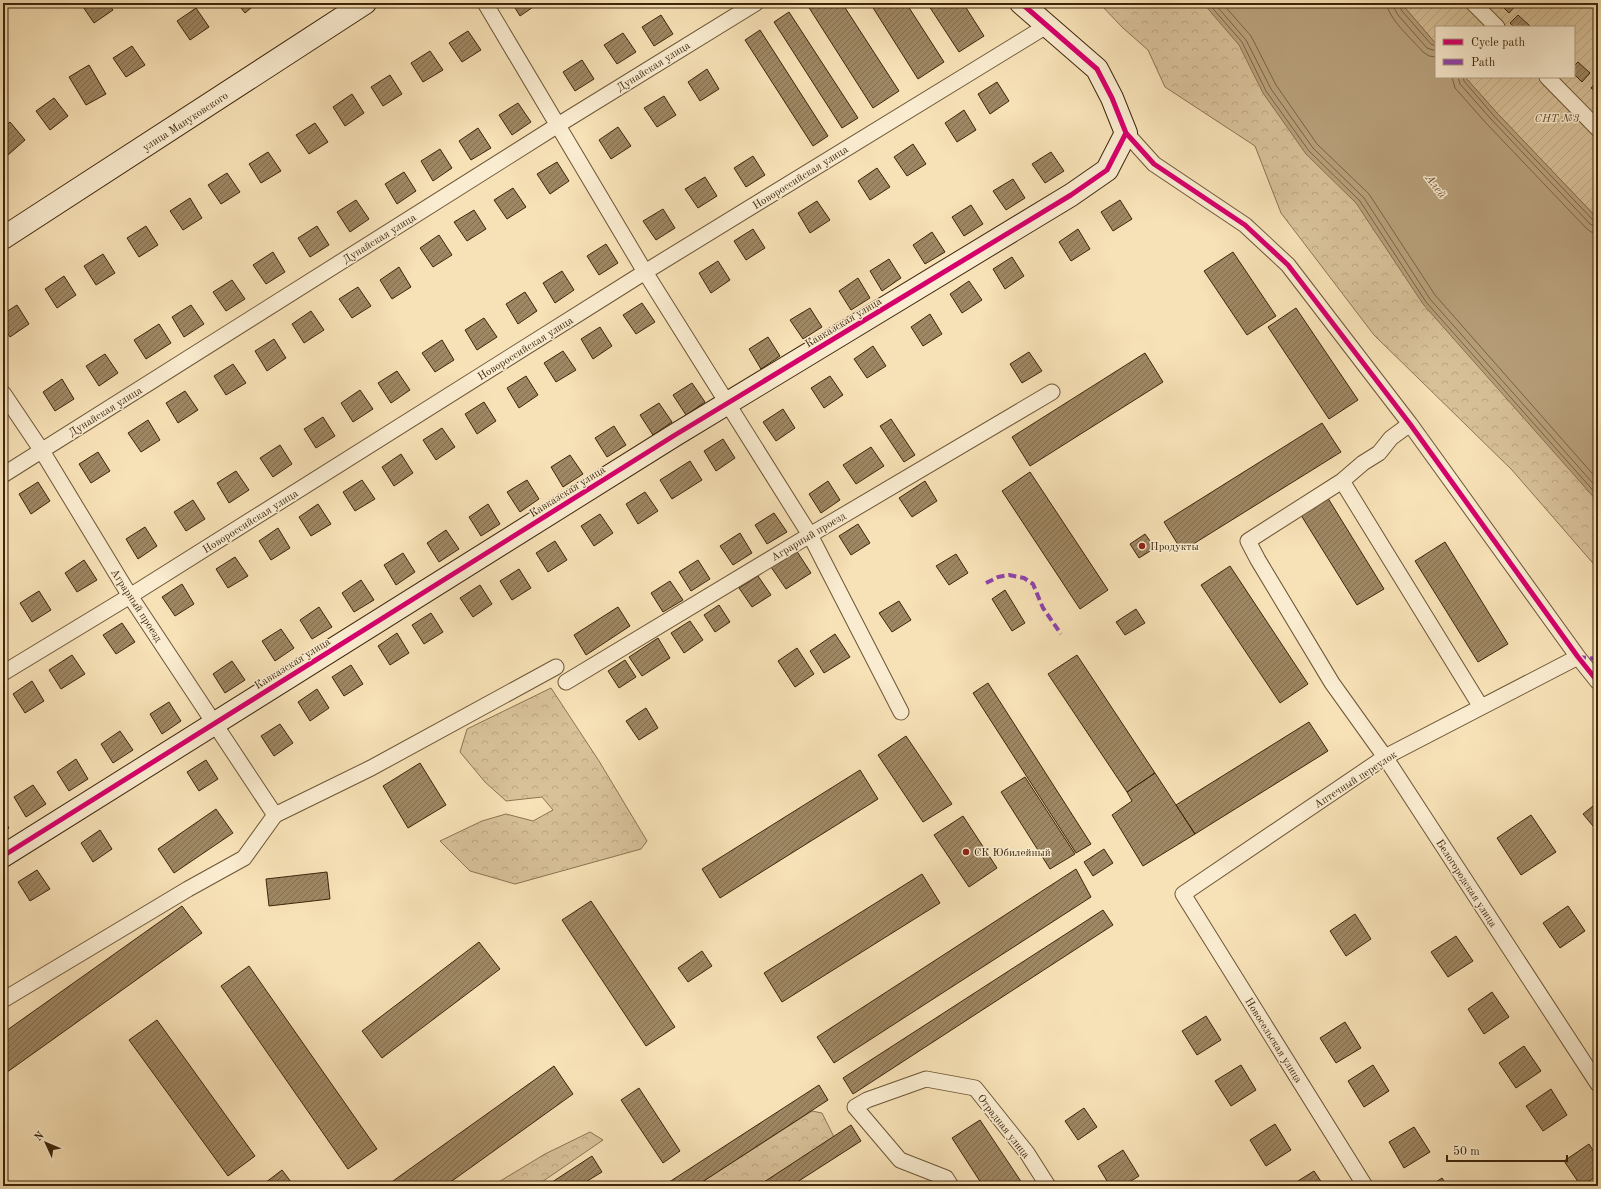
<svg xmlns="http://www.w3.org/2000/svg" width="1601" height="1189" font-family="'Old Standard TT',serif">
	<defs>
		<pattern id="forest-crowns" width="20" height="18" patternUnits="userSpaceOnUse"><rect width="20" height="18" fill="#d8c199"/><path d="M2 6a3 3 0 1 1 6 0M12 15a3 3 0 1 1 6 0" fill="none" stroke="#baa682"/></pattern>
		<pattern id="garden-furrows" width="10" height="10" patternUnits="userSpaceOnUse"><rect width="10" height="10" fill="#d8c199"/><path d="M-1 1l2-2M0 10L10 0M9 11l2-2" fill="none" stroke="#baa682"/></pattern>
		<pattern id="building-hatch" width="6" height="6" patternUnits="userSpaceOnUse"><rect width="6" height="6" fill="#9e8763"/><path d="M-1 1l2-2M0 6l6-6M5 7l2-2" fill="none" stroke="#826e50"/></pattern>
	</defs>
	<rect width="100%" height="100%" fill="#f7e1b6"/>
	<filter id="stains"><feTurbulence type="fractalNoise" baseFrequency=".005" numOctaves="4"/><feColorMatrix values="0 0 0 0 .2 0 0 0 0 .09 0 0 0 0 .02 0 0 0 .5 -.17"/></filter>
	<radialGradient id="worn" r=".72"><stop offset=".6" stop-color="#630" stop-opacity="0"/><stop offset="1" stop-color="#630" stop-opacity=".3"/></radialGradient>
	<path fill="url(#forest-crowns)" stroke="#8b7452" d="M1099,3H1216L1598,484V569L1512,470L1374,335L1281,213L1255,146L1165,87L1148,50L1123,28Z
		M551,688L599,761L647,841L641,849L515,884L470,871L440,841L482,821L506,814L533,821L553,810L542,797L506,801L485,782L460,752L467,729Z
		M812,1111L822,1113L834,1137L758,1186H696Z
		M590,1132L603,1140L536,1186H492L545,1154Z"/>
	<path fill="url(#garden-furrows)" stroke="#8b7452" d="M1401,3H1598V219L1497,113L1465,77H1574V27H1436V44Z"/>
	<path fill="#b8a17c" stroke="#87704e" d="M1203,3H1401L1436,44V77H1465L1497,113L1598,219V502L1423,304L1356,203L1306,154L1263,93L1239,45Z"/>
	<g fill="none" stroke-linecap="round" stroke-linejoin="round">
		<path stroke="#7b6443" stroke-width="1" d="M1208,3L1242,42L1266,91L1309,151L1360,201L1426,302L1598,496
			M1214,3L1246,40L1271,89L1313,148L1364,198L1430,299L1598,489
			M1222,3L1251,36L1276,85L1317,144L1369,194L1435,295L1598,480
			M1387,3C1387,18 1413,40 1423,52L1429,56L1436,57
			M1393,3L1394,8L1398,15L1427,48L1436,51
			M1398,3L1402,11L1431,44L1436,46
			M1452,77L1455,88L1486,123L1586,228L1591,232L1598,233
			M1458,77L1460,84L1491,119L1590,224L1598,227
			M1463,77L1464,81L1494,116L1593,220L1598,222"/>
	</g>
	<path fill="url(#building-hatch)" stroke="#3e260a" d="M82,3H108L113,10L94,23L81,4Z
		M237,3H257L245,13Z
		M512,3H539L520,16Z
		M806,3H842L899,91L873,108Z
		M870,3H906L944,62L918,79Z
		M927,3H963L984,36L959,52Z
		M1503,3H1518L1509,13L1501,5Z
		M196,8L209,27L190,40L177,21Z
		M789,12L858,118L842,128L774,22Z
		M661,15L673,34L654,46L642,27Z
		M1518,15L1530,26V27H1514L1510,23Z
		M760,30L828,136L813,146L745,40Z
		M468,31L481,50L462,62L449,43Z
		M623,33L636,52L617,64L604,45Z
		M132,46L145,65L126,77L113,58Z
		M430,51L443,70L423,82L411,63Z
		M582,60L594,79L575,91L563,72Z
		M1578,62L1590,73L1582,82L1574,74V66Z
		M89,65L106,94L86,105L69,77Z
		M707,69L719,89L700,101L688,82Z
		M390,75L402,94L383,106L371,87Z
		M1598,80V94L1591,88Z
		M997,82L1009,101L990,114L978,94Z
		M352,94L364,113L345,126L333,107Z
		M664,96L676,115L657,127L644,108Z
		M54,98L68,116L50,130L36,111Z
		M518,103L531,122L512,135L499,115Z
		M964,110L976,130L957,142L945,123Z
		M10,122L25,140L8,155L3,149V128Z
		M315,123L328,142L309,154L296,135Z
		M618,127L631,146L611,159L599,140Z
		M478,128L491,148L471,160L459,141Z
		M913,144L926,164L907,176L894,157Z
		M440,149L452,168L433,181L421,161Z
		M268,152L281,171L261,183L249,164Z
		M1051,152L1064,171L1045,183L1032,164Z
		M753,156L765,175L746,187L734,168Z
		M557,162L569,181L550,194L537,174Z
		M877,168L890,187L870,200L858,181Z
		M404,172L416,191L397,204L385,184Z
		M227,173L240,192L221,204L208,185Z
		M705,177L717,196L698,208L685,189Z
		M1013,179L1025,198L1006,210L993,191Z
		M513,188L526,207L507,219L494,200Z
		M190,198L202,218L183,230L170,211Z
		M356,200L369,219L350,232L337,212Z
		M1120,200L1132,219L1113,231L1101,212Z
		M817,201L830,220L810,233L798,213Z
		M971,205L983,224L964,236L952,217Z
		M663,209L675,228L656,240L643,221Z
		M474,210L486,229L467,241L454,222Z
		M146,226L158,245L139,257L127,238Z
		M317,226L329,245L310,257L298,238Z
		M753,229L765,248L746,260L734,241Z
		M1078,229L1090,249L1071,261L1059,242Z
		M932,232L945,252L925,264L913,245Z
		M439,235L452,255L433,267L420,248Z
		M606,244L618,263L599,275L587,256Z
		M273,252L285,272L266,284L253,265Z
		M1233,252L1276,316L1247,335L1204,271Z
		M103,254L115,273L96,285L84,266Z
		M1012,257L1024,276L1005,289L993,269Z
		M889,259L901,278L882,291L870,271Z
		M718,261L730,280L711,293L699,273Z
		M399,267L411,287L392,299L380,280Z
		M562,271L574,290L555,303L543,283Z
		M64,276L76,295L57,308L45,289Z
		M858,278L870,298L851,310L839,291Z
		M232,280L245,299L226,311L213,292Z
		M969,281L982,300L962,313L950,294Z
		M358,287L371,306L352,318L339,299Z
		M525,292L537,311L518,324L506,304Z
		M642,303L655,322L636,334L623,315Z
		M17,305L29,324L10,337L3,326V314Z
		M191,305L204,324L184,337L172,317Z
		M810,308L822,327L803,339L790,320Z
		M1296,308L1358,400L1329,419L1268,327Z
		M311,311L324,330L304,343L292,324Z
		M930,314L942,334L923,346L911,327Z
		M484,318L497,337L477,350L465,330Z
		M159,324L171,343L146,359L134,340Z
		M600,327L612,346L593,359L581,339Z
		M768,337L780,356L761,369L749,349Z
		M274,339L286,358L267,371L255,351Z
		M442,340L454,360L435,372L422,353Z
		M873,346L886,366L867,378L854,359Z
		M563,351L576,370L556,382L544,363Z
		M1029,352L1042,371L1022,383L1010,364Z
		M1145,353L1163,382L1030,466L1012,437Z
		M105,354L118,373L99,386L86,366Z
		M233,364L246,383L226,395L214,376Z
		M397,371L410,390L391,403L378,383Z
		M526,376L538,395L519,408L507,388Z
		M830,376L843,395L824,408L811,388Z
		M62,379L74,399L55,411L43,392Z
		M692,383L705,402L686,415L673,395Z
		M360,390L373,409L353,422L341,403Z
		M185,391L198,410L178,423L166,403Z
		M484,402L496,421L477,434L465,414Z
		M659,403L672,422L653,435L640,415Z
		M783,409L795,428L776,441L763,422Z
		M323,417L335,436L316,448L304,429Z
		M891,419L915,455L904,462L880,426Z
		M148,420L160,440L141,452L128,433Z
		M1322,423L1341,452L1182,551L1164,522Z
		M614,426L626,445L607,457L595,438Z
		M442,428L455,447L436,460L423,440Z
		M723,439L735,458L716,471L704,451Z
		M280,445L292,464L273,477L260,458Z
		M871,447L884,466L856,484L843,465Z
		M98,452L110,471L91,483L79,464Z
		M401,454L413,473L394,486L382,467Z
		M570,455L583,474L563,487L551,467Z
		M690,461L702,480L672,499L660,480Z
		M236,471L249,490L229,503L217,483Z
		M1030,472L1108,590L1080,609L1002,491Z
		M362,480L375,499L355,511L343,492Z
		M527,480L539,499L520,512L507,492Z
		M828,481L840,500L821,513L809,494Z
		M925,481L937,501L912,517L899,498Z
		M38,482L50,501L31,514L19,494Z
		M645,492L658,511L638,524L626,504Z
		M1326,495L1384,589L1357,605L1299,512Z
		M193,500L205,519L186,531L174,512Z
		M318,504L331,524L311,536L299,517Z
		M488,504L500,524L481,536L469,517Z
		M774,513L787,532L767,544L755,525Z
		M600,514L613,533L594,546L581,526Z
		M858,524L870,543L851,555L839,536Z
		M145,527L157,546L138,559L126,539Z
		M278,528L290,548L271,560L259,541Z
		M446,530L459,549L439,562L427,543Z
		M740,533L752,553L733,565L720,546Z
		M1145,534L1155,548L1139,558L1130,544Z
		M555,541L567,560L548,572L536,553Z
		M1445,542L1508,644L1478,662L1415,561Z
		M796,550L811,573L786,589L771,567Z
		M403,553L415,572L396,585L384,565Z
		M956,554L968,573L949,585L936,566Z
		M235,557L248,576L228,588L216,569Z
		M84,560L97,580L77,592L65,573Z
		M698,560L710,579L691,591L679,572Z
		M1230,566L1308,684L1280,703L1201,585Z
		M519,569L531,588L512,600L500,581Z
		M758,576L771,595L752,607L739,588Z
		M361,580L374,600L354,612L342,593Z
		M670,581L683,600L663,612L651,593Z
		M182,584L194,604L175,616L162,597Z
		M480,585L492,604L473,617L460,598Z
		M1005,590L1025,623L1012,631L992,599Z
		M39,591L51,610L32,622L20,603Z
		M899,601L911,620L892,632L879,613Z
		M719,605L730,622L715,632L704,615Z
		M319,607L332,627L312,639L300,620Z
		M618,607L630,626L586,655L574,635Z
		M1136,609L1145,623L1125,635L1116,622Z
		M431,613L443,632L424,644L412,625Z
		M690,621L703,640L684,653L671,633Z
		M122,623L135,642L116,654L103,635Z
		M281,629L294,648L275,661L262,641Z
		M397,633L409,653L390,665L378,646Z
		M835,634L850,657L824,673L810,651Z
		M658,638L670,658L642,676L629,657Z
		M797,648L814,674L795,687L778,661Z
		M72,655L85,674L61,689L49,670Z
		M1077,655L1155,773L1127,792L1048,674Z
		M625,660L636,677L619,688L608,671Z
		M232,661L245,680L225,693L213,674Z
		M351,665L363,684L344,696L332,677Z
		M32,681L44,701L25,713L13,694Z
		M988,683L1091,844L1076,853L973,693Z
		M317,689L329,708L310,721L298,702Z
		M169,702L181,721L162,734L150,714Z
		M646,708L658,728L639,740L626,721Z
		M1309,722L1328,751L1195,834L1176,805Z
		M280,724L293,743L274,756L261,736Z
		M120,731L133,750L113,763L101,744Z
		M906,736L952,804L923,822L878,755Z
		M76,759L88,779L69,791L57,772Z
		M206,760L218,779L199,791L187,772Z
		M420,763L446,805L408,828L383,786Z
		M860,770L878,799L720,898L702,869Z
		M1155,773L1195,834L1143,866L1112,815L1132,801L1127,792Z
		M1025,777L1075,854L1050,869L1001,792Z
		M33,785L46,804L26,817L14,797Z
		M1598,802V832L1583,814Z
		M216,809L233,833L174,873L158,849Z
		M1531,815L1556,852L1521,875L1497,838Z
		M963,816L997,868L969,887L934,835Z
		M3,819L9,828L3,832Z
		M100,830L112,849L93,862L81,843Z
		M1104,849L1113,863L1093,876L1084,862Z
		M1076,869L1091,897L834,1063L817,1037Z
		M37,870L50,889L30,901L18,882Z
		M327,872L330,899L269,906L266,879Z
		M922,874L940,903L782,1002L764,973Z
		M591,901L675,1027L646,1046L562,920Z
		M182,906L202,933L3,1075V1033Z
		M1568,906L1585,931L1560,948L1543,923Z
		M1103,910L1113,925L853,1094L843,1078Z
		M1355,914L1371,939L1346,956L1330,931Z
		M1456,936L1473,961L1448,977L1431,952Z
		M479,942L500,969L382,1058L362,1031Z
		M702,951L712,966L688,982L678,968Z
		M249,966L377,1149L348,1169L221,986Z
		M1492,992L1509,1017L1484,1034L1468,1009Z
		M1206,1016L1221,1040L1197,1055L1182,1031Z
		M157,1020L255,1156L228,1176L129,1040Z
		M1345,1022L1361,1048L1336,1063L1320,1038Z
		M1524,1046L1541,1071L1516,1088L1499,1063Z
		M1241,1065L1256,1090L1231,1106L1215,1081Z
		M1373,1065L1389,1091L1364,1107L1348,1081Z
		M554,1066L573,1094L445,1186H386Z
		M819,1085L828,1100L696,1186H663Z
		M639,1088L680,1151L663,1163L621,1100Z
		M1551,1089L1567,1115L1543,1131L1526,1106Z
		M1084,1108L1097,1127L1078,1140L1065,1121Z
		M980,1120L1024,1186H983L952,1138Z
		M1275,1124L1291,1150L1266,1166L1250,1140Z
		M851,1125L861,1141L791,1186H758Z
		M1414,1127L1430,1152L1404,1168L1389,1142Z
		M1589,1144L1598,1158V1175L1581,1186L1564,1161Z
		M1123,1150L1139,1176L1123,1186H1110L1098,1166Z
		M592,1156L602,1172L579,1186H546Z
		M282,1170L294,1186H261Z
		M1314,1171L1324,1186H1290Z
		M1442,1178L1447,1186H1430Z"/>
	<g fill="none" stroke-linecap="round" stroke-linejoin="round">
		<g stroke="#6c5535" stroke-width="17">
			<path id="street" d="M485,3L645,272L810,535L901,712
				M1473,3L1497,27
				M1547,77L1598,129
				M1126,133L1154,164L1245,225L1288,265L1410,424L1578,657L1598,682
				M3,393L42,451L130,596L275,815
				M1410,424L1391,438L1379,453L1363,463L1342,481L1248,541L1258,560L1332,683L1385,757L1598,1084
				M3,475L558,125L756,3
				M1342,481L1481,707
				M3,673L130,596L645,272L1048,25
				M566,682L810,535L1052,392
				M3,1000L188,889L244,858L275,815L371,768L556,667
				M951,1186L946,1178L900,1160L855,1107L867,1100L926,1079L975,1088L1027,1153L1048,1186
				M1365,1186L1183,894L1385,757L1578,657"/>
		</g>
		<g stroke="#3e260a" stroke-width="24">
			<path id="secondary" d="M3,238L365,3
				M3,856L675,435L1071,195L1107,170L1126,133L1112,98L1097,69L1021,3"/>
		</g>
		<use href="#street" stroke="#faecd0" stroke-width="15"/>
		<use href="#secondary" stroke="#faecd0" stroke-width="22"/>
		<path stroke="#8e44ad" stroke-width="4" stroke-dasharray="8 4" stroke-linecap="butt" d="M986,583L998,577L1009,575L1024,578L1033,584L1043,608L1061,634
			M1578,657L1598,659"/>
		<g stroke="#faecd0" stroke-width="8">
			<path id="cycleway" d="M1021,3L1097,69L1112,98L1126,133L1154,164L1245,225L1288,265L1410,424L1578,657L1598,682
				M3,856L675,435L1071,195L1107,170L1126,133"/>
		</g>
		<use href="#cycleway" stroke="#d6006c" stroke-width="5"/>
	</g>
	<g fill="#8f2418" stroke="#faecd0" stroke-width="1.5">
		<circle cx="1142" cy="546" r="4"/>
		<circle cx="966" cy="852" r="4"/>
	</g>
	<g text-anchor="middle" stroke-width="3" stroke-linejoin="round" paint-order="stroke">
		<g font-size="11" fill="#3e260a" stroke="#faecd0">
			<text transform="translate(653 66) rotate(-32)" y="4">Дунайская улица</text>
			<text transform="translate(185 121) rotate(-33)" y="4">улица Мануковского</text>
			<text transform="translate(800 177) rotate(-32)" y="4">Новороссийская улица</text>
			<text transform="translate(379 238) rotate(-32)" y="4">Дунайская улица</text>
			<text transform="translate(843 322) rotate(-31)" y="4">Кавказская улица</text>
			<text transform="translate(525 348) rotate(-32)" y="4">Новороссийская улица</text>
			<text transform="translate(105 411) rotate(-32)" y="4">Дунайская улица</text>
			<text transform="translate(567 491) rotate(-32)" y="4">Кавказская улица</text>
			<text transform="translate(250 521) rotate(-32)" y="4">Новороссийская улица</text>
			<text transform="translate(808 536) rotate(-31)" y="4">Аграрный проезд</text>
			<text transform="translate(137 605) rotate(57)" y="4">Аграрный проезд</text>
			<text transform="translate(292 663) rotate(-32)" y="4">Кавказская улица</text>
			<text transform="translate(1355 779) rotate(-33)" y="4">Аптечный переулок</text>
			<text transform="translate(1467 883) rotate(57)" y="4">Белогородская улица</text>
			<text transform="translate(1274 1040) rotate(58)" y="4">Новосельская улица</text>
			<text transform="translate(1004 1126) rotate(52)" y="4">Отрадная улица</text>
		</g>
		<g font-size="11" font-style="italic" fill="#644d2e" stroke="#faecd0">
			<text x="1557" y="122">СНТ №3</text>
		</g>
		<g font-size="11" fill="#3e260a" stroke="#faecd0" text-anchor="start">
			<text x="1150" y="550">Продукты</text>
			<text x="974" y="856">СК Юбилейный</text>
		</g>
		<g font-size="12" font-style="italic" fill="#634b2c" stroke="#faecd0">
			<text transform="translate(1436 186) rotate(53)" y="4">Алей</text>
		</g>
	</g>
	<rect width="1601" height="1189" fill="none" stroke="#f7e1b6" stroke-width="16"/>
	<rect x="4" y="4" width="1593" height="1181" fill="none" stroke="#3e260a" stroke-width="2"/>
	<rect x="8" y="8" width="1585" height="1173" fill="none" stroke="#3e260a"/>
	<rect x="1435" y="26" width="140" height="52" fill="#faecd0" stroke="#af9d81"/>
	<rect x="1443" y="39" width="20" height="6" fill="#d6006c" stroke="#af9d81"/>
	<text x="1471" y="46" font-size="12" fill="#3e260a">Cycle path</text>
	<rect x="1443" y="59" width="20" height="6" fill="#8e44ad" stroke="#af9d81"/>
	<text x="1471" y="66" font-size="12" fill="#3e260a">Path</text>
	<g transform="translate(46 1143) rotate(314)" stroke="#faecd0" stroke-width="3" paint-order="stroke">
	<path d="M0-3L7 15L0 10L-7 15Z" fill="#3e260a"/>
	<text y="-6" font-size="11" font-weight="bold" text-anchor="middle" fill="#3e260a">N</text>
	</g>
	<path d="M1447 1155v6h120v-6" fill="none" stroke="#3e260a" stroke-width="2"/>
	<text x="1453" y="1155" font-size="12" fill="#3e260a" stroke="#faecd0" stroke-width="3" paint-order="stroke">50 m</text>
	<rect width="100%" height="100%" filter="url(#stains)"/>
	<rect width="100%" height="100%" fill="url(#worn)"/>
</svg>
